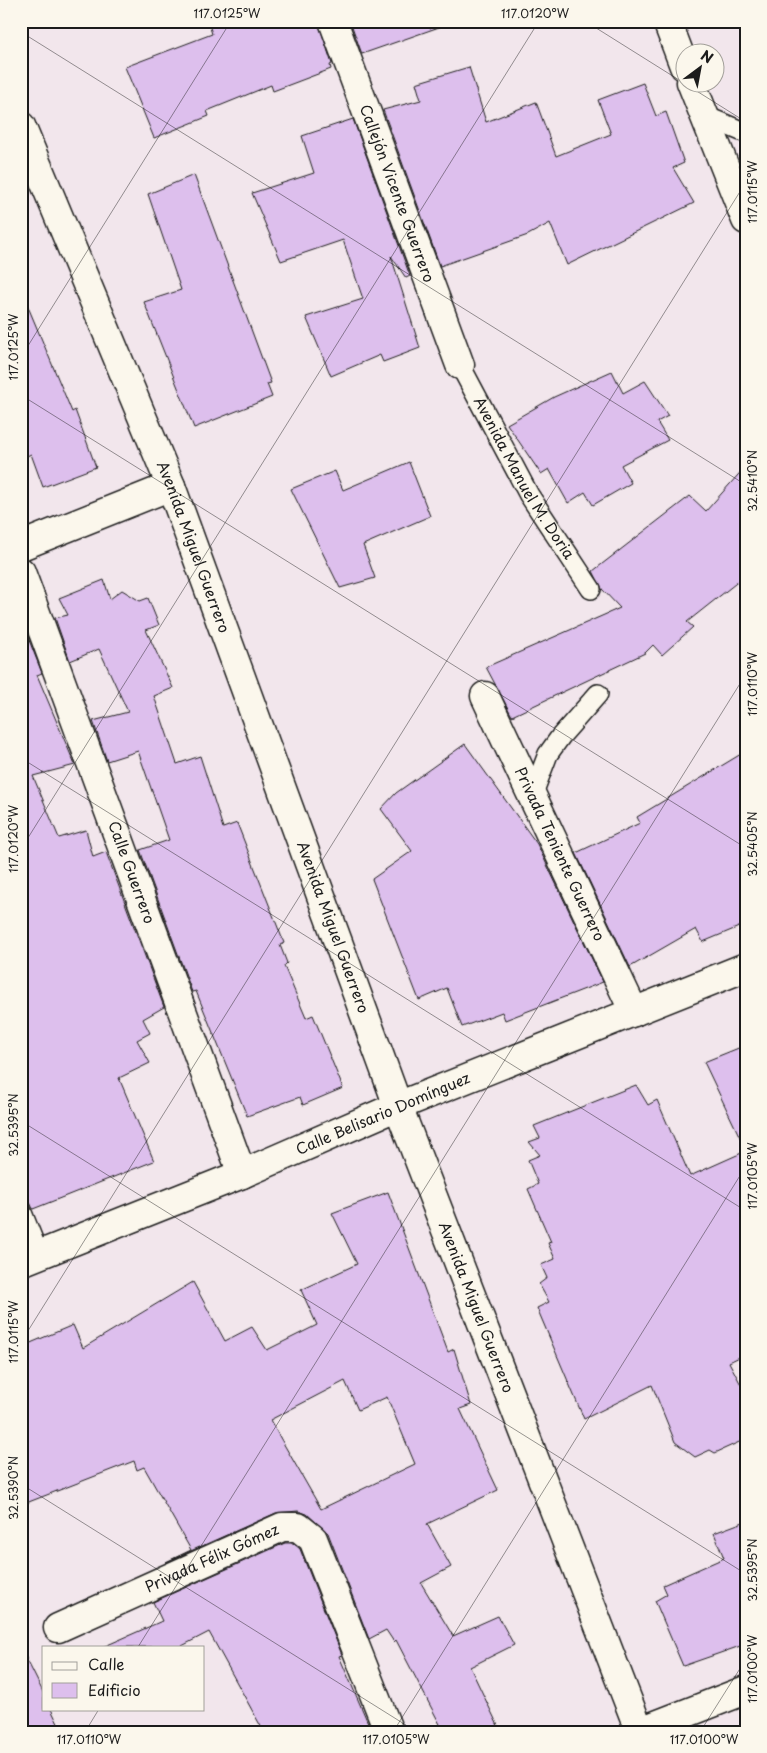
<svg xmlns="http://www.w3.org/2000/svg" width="767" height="1753" font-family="'Playpen Sans',sans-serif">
	<rect width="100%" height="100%" fill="#f2e6ec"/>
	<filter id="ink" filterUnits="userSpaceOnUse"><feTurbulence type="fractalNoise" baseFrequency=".02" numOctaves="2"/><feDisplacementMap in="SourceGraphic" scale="10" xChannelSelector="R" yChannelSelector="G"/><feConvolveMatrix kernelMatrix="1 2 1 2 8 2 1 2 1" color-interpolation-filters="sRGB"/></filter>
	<g filter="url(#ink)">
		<path fill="#ddbfed" stroke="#1c1c1c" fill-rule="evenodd" d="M208,21H318L332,64L330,65L331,69L273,91L271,85L207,111L209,116L154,138L125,67L212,34Z
			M350,21H441L442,26L362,54Z
			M469,67L486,122L536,102L556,156L611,134L598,100L643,83L656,116L666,112L684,163L673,168L694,203L567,265L550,223L528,235L440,266L383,110L421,100L416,83Z
			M353,119L410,276L406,278L391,256L420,348L383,362L380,355L331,376L306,317L363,299L343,240L281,261L252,193L314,173L302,136Z
			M194,175L271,383L267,384L272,397L194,428L144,302L181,290L148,194Z
			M21,290L72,412L75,410L96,467L43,487L31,454L21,459Z
			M612,371L623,393L645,381L668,416L657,422L668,440L621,465L631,483L593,505L585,492L568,503L549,469L541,474L507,424L554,397Z
			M409,462L430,516L363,545L375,578L340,588L291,489L335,471L343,490Z
			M746,466V572L740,580L687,622L693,627L662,655L653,645L645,653L512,716L486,667L620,608L602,589L593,571L690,496L706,511Z
			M104,580L110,599L122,590L140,601L148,598L159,625L146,630L173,688L154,696L177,764L200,756L223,828L237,823L284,943L280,945L287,963L284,966L306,1018L313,1015L343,1088L303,1105L300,1097L247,1116L196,991L192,992L140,850L169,840L138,751L107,761L93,721L128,712L99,649L70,661L55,618L68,615L59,598Z
			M27,635L42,673L37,675L75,765L33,776L59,838L86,830L93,857L106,852L164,1007L143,1019L150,1033L137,1040L150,1063L119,1078L154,1161L33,1209L21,1182V637Z
			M465,744L537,844L603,982L505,1020L502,1012L462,1027L447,988L419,1000L372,879L412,851L381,809L396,793Z
			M746,751V924L703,942L696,929L630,967L576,853L640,823L637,817Z
			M746,1045V1150L704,1062Z
			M636,1085L648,1105L657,1100L690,1176L746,1151V1354L729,1362L746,1394V1439L715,1453L710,1450L695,1457L675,1442L652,1385L584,1419L537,1308L549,1302L539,1284L547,1278L541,1265L555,1259L548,1243L551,1242L528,1189L538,1184L528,1160L540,1155L529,1142L540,1138L534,1126Z
			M388,1192L448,1352L454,1349L471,1405L460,1409L498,1490L427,1524L451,1567L421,1583L453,1636L498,1616L514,1645L470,1667L501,1732H444L396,1640L394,1642L386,1630L369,1639L328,1533L307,1514L298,1511L276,1513L166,1562L191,1550L144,1467L137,1470L134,1461L21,1505V1347L73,1325L83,1348L193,1282L225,1341L252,1327L267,1350L317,1325L301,1290L357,1264L332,1213ZM345,1381L358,1410L387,1397L415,1464L321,1509L270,1420Z
			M746,1521V1644L683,1666L655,1601L667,1594L663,1585L724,1558L714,1533Z
			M285,1543H293L300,1549L342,1655L339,1656L372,1732H264L209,1632L180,1647H103L162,1621L153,1602Z
			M21,1648L44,1694V1709H51L62,1732H21Z"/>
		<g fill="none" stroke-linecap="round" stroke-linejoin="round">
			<g stroke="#1c1c1c" stroke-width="22">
				<g id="service">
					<path d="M705,116L746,133"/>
					<path id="s1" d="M460,365L529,495L591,589"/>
					<path d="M532,796L548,754L561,736L598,694"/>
					<path d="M21,1210L39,1255"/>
				</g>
			</g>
			<g stroke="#1c1c1c" stroke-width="31">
				<g id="minor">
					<path id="s2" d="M333,21L460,365"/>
					<path d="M667,21L684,66"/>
					<path d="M691,82L746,220"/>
					<path id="s3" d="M21,126L171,486L398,1106L746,967"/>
					<path d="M21,546L171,486"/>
					<path id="s4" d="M21,572L242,1174"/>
					<path id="s5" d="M485,696L634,1012"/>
					<path id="s6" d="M58,1628L282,1527H298L313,1539L389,1732"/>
					<path d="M638,1732L746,1690"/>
				</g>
			</g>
			<g stroke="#1c1c1c" stroke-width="31">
				<g id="tertiary">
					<path id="s7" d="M21,1262L242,1174L398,1106L640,1732"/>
				</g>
			</g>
			<use href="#service" stroke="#fbf7ec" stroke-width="19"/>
			<use href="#minor" stroke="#fbf7ec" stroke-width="28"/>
			<use href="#tertiary" stroke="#fbf7ec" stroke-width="28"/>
		</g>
	</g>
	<path fill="none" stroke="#1c1c1c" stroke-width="1" stroke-opacity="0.45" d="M585,21L746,122M21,32L746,485M21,357L231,21M21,395L746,848M21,758L746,1211M21,849L539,21M21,1121L746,1574M21,1342L746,182M21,1484L417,1732M138,1647L746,674M85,1732L99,1709M393,1732L746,1166M700,1732L746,1659"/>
	<g text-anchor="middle" stroke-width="5" stroke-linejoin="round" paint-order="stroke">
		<g font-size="15" fill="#1c1c1c" stroke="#fbf7ec">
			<text dy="5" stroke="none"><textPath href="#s2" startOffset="184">Callejón Vicente Guerrero</textPath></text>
			<text dy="5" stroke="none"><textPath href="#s1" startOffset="130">Avenida Manuel M. Doria</textPath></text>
			<text dy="5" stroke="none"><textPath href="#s3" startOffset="455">Avenida Miguel Guerrero</textPath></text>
			<text dy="5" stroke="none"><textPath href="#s5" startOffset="175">Privada Teniente Guerrero</textPath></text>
			<text dy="5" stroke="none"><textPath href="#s4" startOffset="320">Calle Guerrero</textPath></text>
			<text dy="5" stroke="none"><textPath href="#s3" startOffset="860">Avenida Miguel Guerrero</textPath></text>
			<text transform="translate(383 1114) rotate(-23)" y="5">Calle Belisario Domínguez</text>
			<text dy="5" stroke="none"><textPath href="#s7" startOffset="624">Avenida Miguel Guerrero</textPath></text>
			<text dy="5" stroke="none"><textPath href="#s6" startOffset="169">Privada Félix Gómez</textPath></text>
		</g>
	</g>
	<rect width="767" height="1753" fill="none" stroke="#fbf7ec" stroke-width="55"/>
	<rect x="42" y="1646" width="162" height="65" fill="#fbf7ec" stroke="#a29f99"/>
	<rect x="52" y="1662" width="25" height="8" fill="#fbf7ec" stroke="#a29f99"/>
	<text x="88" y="1670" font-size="15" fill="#1c1c1c">Calle</text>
	<rect x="52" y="1683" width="25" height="15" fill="#ddbfed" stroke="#a29f99"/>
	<text x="88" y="1696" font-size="15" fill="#1c1c1c">Edificio</text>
	<g transform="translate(700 68) rotate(32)"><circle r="24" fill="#fbf7ec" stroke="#a29f99"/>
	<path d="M0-4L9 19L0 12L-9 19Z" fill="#1c1c1c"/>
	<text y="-8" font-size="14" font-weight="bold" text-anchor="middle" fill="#1c1c1c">N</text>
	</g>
	<rect x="28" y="28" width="712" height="1698" fill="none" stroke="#1c1c1c" stroke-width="2"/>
	<g font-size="12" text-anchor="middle" fill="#1c1c1c">
		<text x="227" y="18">117.0125°W</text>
		<text x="535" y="18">117.0120°W</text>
		<text transform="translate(753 192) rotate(-90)" y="4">117.0115°W</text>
		<text transform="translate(14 347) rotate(-90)" y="4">117.0125°W</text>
		<text transform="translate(753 481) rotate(-90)" y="4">32.5410°N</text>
		<text transform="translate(753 684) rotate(-90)" y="4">117.0110°W</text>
		<text transform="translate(14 839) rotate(-90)" y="4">117.0120°W</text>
		<text transform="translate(753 844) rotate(-90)" y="4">32.5405°N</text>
		<text transform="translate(14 1125) rotate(-90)" y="4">32.5395°N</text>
		<text transform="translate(753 1176) rotate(-90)" y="4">117.0105°W</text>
		<text transform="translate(14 1332) rotate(-90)" y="4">117.0115°W</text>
		<text transform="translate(14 1488) rotate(-90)" y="4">32.5390°N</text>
		<text transform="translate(753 1570) rotate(-90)" y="4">32.5395°N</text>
		<text transform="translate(753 1669) rotate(-90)" y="4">117.0100°W</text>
		<text x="89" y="1744">117.0110°W</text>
		<text x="396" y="1744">117.0105°W</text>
		<text x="704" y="1744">117.0100°W</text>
	</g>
</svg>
